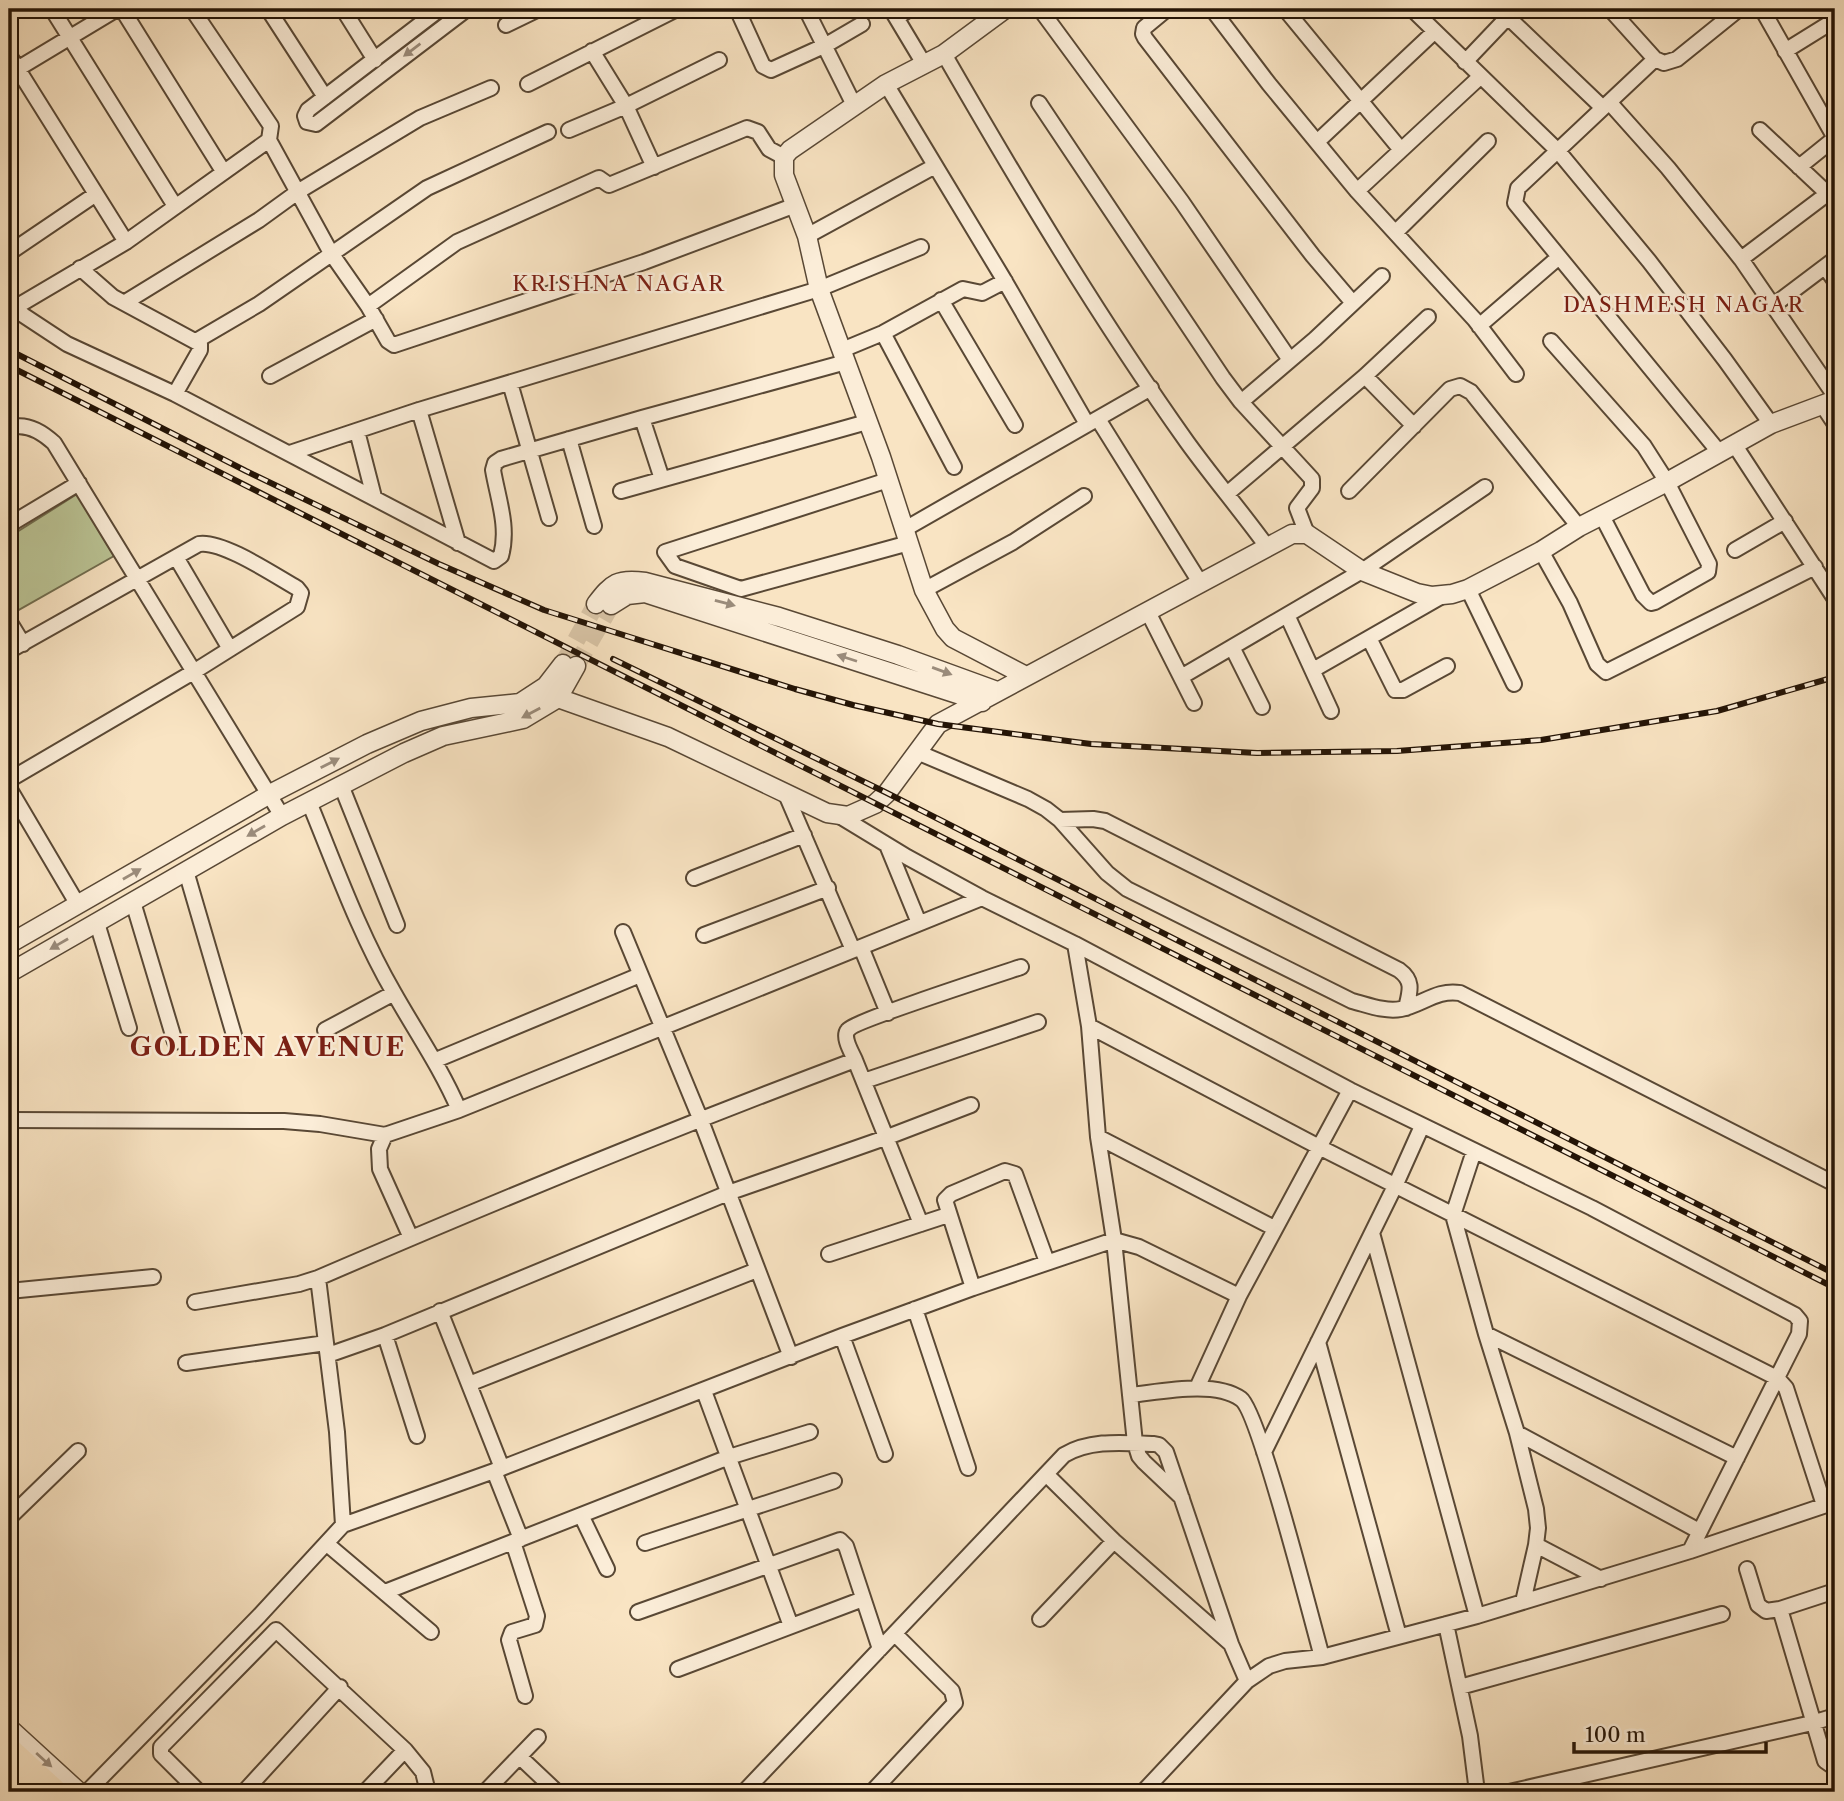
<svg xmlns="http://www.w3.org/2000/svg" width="1844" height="1801" font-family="'Libre Caslon Text',serif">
	<rect width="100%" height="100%" fill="#f9e4c3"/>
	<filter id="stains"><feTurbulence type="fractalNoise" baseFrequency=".00286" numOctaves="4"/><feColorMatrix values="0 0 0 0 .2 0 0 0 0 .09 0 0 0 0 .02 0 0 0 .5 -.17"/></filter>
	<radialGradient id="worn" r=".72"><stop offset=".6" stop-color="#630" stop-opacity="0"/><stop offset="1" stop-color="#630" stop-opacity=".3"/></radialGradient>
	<path fill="#bbc596" stroke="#706c4e" stroke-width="2" d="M77,494L114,556L15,612L9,600V537Z"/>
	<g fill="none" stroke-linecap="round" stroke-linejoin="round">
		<path stroke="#d9c5a7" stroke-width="18" stroke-dasharray="18 9" stroke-linecap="butt" d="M563,664L596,604
			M576,666L611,605"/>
		<g stroke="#594835" stroke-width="18">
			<path id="minor" d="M52,9L175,206
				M122,9L223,171
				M192,9L271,126L269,140L126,242L21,304L19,311L23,315L67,344L175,394L494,561L501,556C509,527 498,499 493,470L495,463L501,459L642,418L846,362
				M268,9L325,97
				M343,9L375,60
				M440,9L308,110L305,116L307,122L316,124L467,9
				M737,9L763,66L771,70L826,45L862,24
				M806,9L854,105
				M891,9L924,64
				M1040,9L1182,202L1290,360
				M1167,9L1144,28L1143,34L1145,38L1313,256L1353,303
				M1212,9L1269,84L1357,191L1475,320L1516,374
				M1285,9L1401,150
				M1412,9L1558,151L1649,261L1725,360L1771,424
				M1610,9L1655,59L1664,63L1677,59L1739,9
				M1762,9L1835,138
				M897,18L909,9
				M506,25L539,9
				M592,51L626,106L654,167
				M1785,51L1835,20
				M944,54C1020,186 1099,318 1187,442C1213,478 1242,512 1268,548
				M9,55L126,242
				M1655,59L1518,188L1515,203L1719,452
				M1465,62L1504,21H1512L1603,108
				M9,74L117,9
				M528,84L677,9
				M886,84L1003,278L1087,424
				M1039,103L1223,378L1241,402L1312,479V488L1297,508L1307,534
				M1610,103L1668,168L1741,259L1835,396
				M569,130L626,106L719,60
				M1760,130L1828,194
				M269,140L331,253L368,306L388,341L394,345L644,262L793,206
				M1317,142L1434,32
				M1799,167L1835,138
				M1357,191L1481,76
				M1396,232L1488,141
				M807,236L935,166
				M9,253L96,194
				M1741,259L1835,188
				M1825,267L1835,281
				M80,268L113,297L200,344V350L175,394
				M941,300L1015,425
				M124,303L259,220L299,191L420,118L491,88
				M1774,305L1835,259
				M368,306L457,242L599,178L609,185L747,128L758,132L769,149L784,157
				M1479,326L1559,257
				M883,333L954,467
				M196,341L259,304L427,188L548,132
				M1551,341L1644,446L1667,482L1709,564L1708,572L1655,602L1651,603L1643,595L1602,516
				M842,350L883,333L963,289L982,293L1005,281
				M270,376L376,319
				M1365,376L1414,426
				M510,383L549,518
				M1241,402L1315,339L1382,276
				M1823,406L1835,424
				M419,410L458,543
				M642,418L662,479
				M1098,419L1201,584
				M9,428C26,422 41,431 54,443L282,816
				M357,431L374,497
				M569,439L594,526
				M1734,444L1835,599
				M290,453L419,410L819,289L921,247
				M888,480L665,552L675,566L741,589L909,543
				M621,491L867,422
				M1349,491L1450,389L1460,386L1471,392L1579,527
				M1228,493L1365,376L1428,317
				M9,525L79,483
				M905,529L1151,388
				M1735,550L1785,521
				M1541,551L1570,603L1597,664L1606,672L1815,567
				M176,557L230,649
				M1468,589L1514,684
				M924,590L1013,542L1084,496
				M1148,612L1194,703
				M1287,615L1331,711
				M9,621L23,644
				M1369,638L1395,690H1403L1447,666
				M1232,647L1262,707
				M9,651L199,544C222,540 274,575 297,588L301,593L297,607L195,671L9,780
				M1313,670L1444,595
				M1181,677L1362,571L1485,487
				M917,752L1028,799L1046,809L1060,820L1107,873L1127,889L1352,1001C1368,1005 1385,1012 1401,1009C1422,1005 1437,989 1460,993L1835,1184
				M341,785L397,925
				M9,788L78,905
				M785,792L853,950
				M309,802C335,865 359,933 394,993C416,1032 441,1068 459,1110
				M838,815L907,857L982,898L1075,944L1350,1090L1592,1208L1795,1315L1800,1321L1799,1334L1690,1551
				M1060,820L1093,819L1105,821L1399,970C1414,981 1410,991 1406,1008
				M887,845L919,923
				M186,871L234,1035
				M694,878L804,835
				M133,902L175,1042
				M97,923L129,1028
				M623,932L700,1118L791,1357
				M704,935L828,888
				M1075,944L1089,1026L1098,1137L1114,1240L1135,1443L1139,1456L1144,1462L1182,1498
				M861,947L888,1013
				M1089,1026L1319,1147L1777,1378L1786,1388L1824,1505
				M325,1030L394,993
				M436,1060L640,975
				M864,1081L1038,1022
				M9,1120L284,1121L320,1124L385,1135L459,1110L982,898
				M385,1135L379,1149L380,1169L411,1238
				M1098,1137L1274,1228
				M1474,1151L1453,1215L1486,1334L1517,1433L1536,1509L1538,1528L1536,1545L1523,1602
				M921,1224L855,1060C852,1053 842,1037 848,1030C854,1021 1000,974 1021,967
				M1372,1233L1477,1616
				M829,1254L948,1215
				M318,1278L337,1432L343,1525
				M973,1288L945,1200L951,1194L1005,1171L1015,1174L1047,1262
				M9,1291L153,1277
				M195,1302L299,1284L318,1278C496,1201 674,1128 855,1060
				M915,1309L968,1468
				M440,1311L502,1468
				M1486,1334L1737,1458
				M385,1335L417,1436
				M842,1336L885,1454
				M1318,1342L1399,1636
				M328,1355L385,1335L728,1193L885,1138L971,1105
				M186,1363L326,1343
				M469,1384L757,1270
				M1197,1388L1239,1296L1350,1090
				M704,1391L791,1626
				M1130,1395C1160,1392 1215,1380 1241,1399C1259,1412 1312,1621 1322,1657
				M1517,1433L1699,1531
				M1264,1452L1396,1184L1422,1126
				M494,1471L521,1539
				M1046,1474L1114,1541L1231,1644
				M581,1515L607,1569
				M9,1518L78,1451
				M513,1542L537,1616L535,1625L512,1632L509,1640L525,1696
				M645,1543L834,1481
				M327,1544L431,1632
				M1536,1545L1601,1579
				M1747,1569L1758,1605L1766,1611L1780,1609L1835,1591
				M385,1592L729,1457L810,1432
				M1780,1609L1825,1761L1835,1768
				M638,1612L840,1540L846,1546L880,1649
				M1040,1619L1114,1541
				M1446,1624L1470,1736L1477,1792
				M678,1669L863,1599
				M1460,1687L1722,1614
				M520,1757L557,1792
				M87,1792L260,1615L343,1525L494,1471L842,1336L973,1288L1114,1240L1139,1247L1239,1296
				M199,1792L161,1754V1747L276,1630L405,1750L423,1772L428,1792
				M244,1792L340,1687
				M365,1792L405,1750
				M485,1792L538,1737
				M744,1792L1064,1455C1091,1439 1124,1443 1154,1444L1159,1445L1166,1452L1231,1644L1247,1681
				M872,1792L955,1703L952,1691L895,1634
				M1143,1792L1247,1681L1269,1666L1285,1661L1322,1657L1477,1616L1690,1551L1835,1502
				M1509,1792L1812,1723L1835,1716"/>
		</g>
		<g stroke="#594835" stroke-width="21">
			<path id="tertiary" d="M1005,9L944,54L886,84L790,150L784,157V175L807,236L819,289L881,457L924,590L945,629L953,638L1026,676
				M596,604C612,583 618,578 645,582L779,617L898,655L997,691
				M611,605L627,595L645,593L982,702
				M558,698L668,737L827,813L848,816L875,804L887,793L938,724L1292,534H1307L1362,571L1417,593L1432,596L1452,594L1468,589L1541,551L1579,527L1667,482L1771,424L1835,400
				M9,944L270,794L367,744L421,721L471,708L520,703L546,686L563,664
				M9,973L282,816L404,753L443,736L523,719L558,698L576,666
				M9,1728L79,1792"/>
		</g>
		<g stroke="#241406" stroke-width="26">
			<path id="trunk" d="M9,1749L56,1792
				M9,1777L25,1792"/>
		</g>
		<use href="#minor" stroke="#fbedd8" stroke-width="14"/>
		<use href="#tertiary" stroke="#fbedd8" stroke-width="18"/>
		<use href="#trunk" stroke="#f9e4c3" stroke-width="23"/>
		<g stroke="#241406" stroke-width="6">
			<path id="rail" d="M9,350L246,471L439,564L544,610L795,689L853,705L938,724L1091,744L1257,753L1397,751L1541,740L1717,711L1835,677
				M9,366L1835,1288
				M613,659L887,793L1835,1274"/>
		</g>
		<use href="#rail" stroke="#fbedd8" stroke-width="3.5" stroke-dasharray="10" stroke-linecap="butt"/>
	</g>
	<defs><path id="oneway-solid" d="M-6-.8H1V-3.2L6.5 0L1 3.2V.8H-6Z" transform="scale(1.75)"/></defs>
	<g fill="#9a8b7a">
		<use href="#oneway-solid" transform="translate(412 50) rotate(143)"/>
		<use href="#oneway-solid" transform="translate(725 603) rotate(15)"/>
		<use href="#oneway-solid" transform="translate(847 658) rotate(-162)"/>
		<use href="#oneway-solid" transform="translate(942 671) rotate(20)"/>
		<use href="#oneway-solid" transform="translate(531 713) rotate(152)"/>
		<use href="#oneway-solid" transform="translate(330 763) rotate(-27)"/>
		<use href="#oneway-solid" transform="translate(256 831) rotate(150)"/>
		<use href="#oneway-solid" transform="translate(132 874) rotate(-30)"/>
		<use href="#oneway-solid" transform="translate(59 944) rotate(150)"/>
		<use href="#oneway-solid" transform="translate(44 1760) rotate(42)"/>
	</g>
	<g text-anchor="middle" stroke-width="5" stroke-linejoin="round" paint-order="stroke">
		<g font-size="21" letter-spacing="2" fill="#7a1f14" stroke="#fbedd8">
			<text x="619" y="291">KRISHNA NAGAR</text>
			<text x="1684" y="312">DASHMESH NAGAR</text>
		</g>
		<g font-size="26" font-weight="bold" letter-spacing="2" fill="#7a1f14" stroke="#fbedd8">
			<text x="268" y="1056">GOLDEN AVENUE</text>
		</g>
	</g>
	<rect width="1844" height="1801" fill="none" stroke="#f9e4c3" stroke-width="35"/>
	<rect x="10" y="10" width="1823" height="1780" fill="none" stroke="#241406" stroke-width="3.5"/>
	<rect x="18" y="18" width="1809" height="1766" fill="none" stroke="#241406" stroke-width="2"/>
	<path d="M1574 1742v10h192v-10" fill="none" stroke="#241406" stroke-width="3.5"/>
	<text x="1585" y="1742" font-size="21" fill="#241406" stroke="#fbedd8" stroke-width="5" paint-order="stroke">100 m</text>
	<rect width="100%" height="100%" filter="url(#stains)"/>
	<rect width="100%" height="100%" fill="url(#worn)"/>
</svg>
